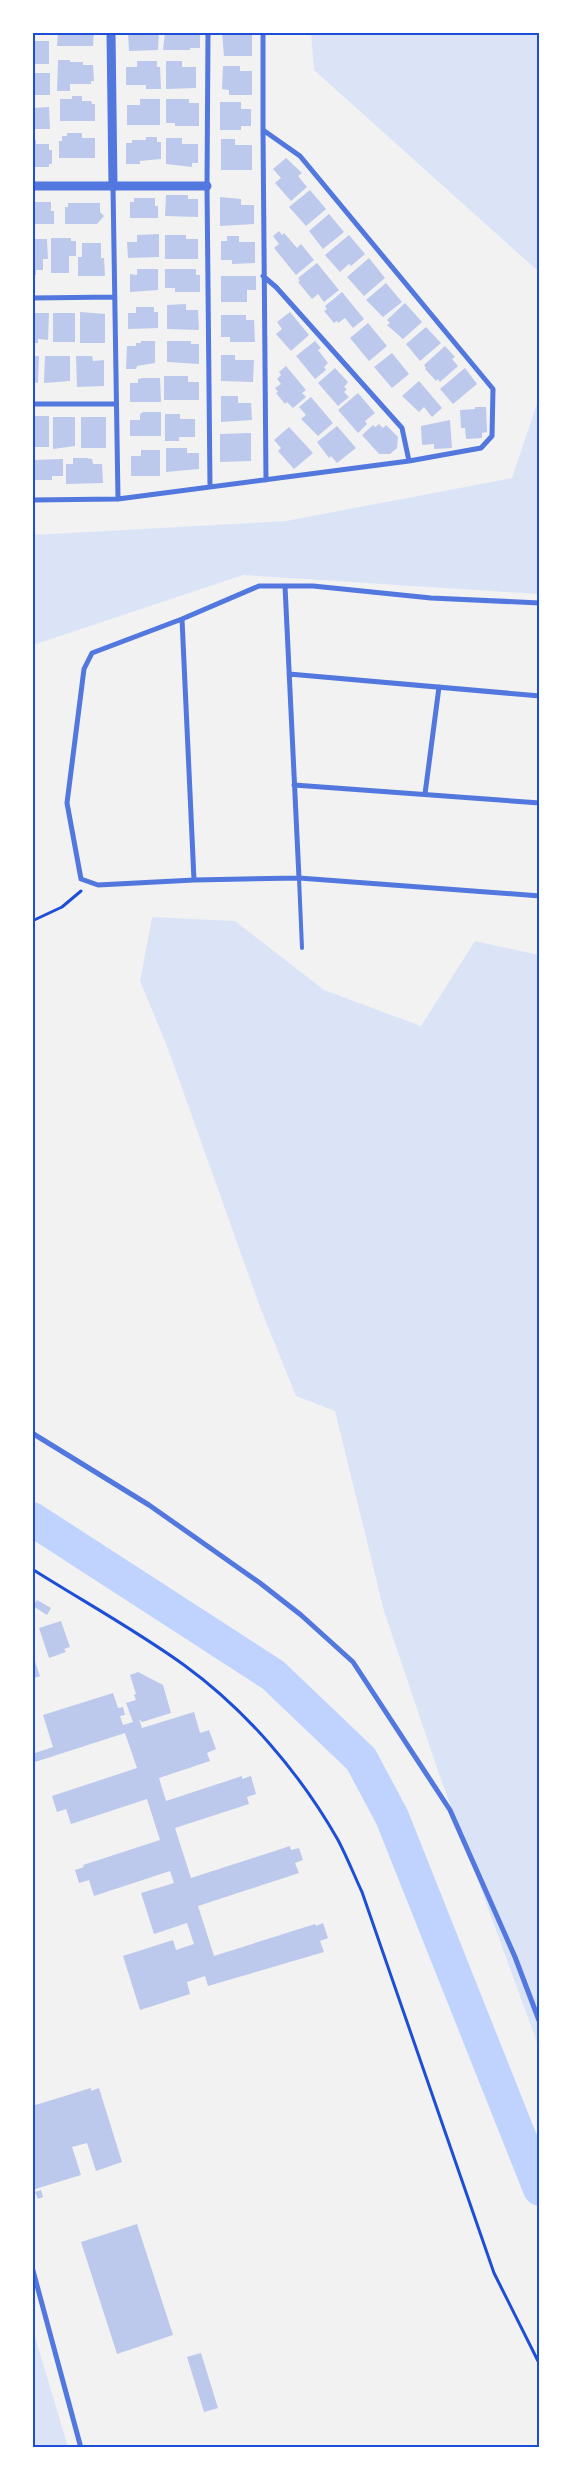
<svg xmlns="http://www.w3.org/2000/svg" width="572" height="2480" font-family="'Golos Text',sans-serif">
	<rect width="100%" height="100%" fill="#f2f2f2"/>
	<path fill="#dbe4f7" d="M311,33H539V272L314,70Z
		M539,398V594L243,575L33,645V535L286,521L512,478Z
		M152,917L235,921L324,990L421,1026L475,941L539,955V2048L438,1771L384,1611L335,1411L296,1396L260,1307L167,1046L140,981Z
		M33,2330L68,2447H33Z"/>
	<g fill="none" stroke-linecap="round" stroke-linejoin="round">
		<path stroke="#bfd3fe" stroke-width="34" d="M32,1519L273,1675L361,1759L392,1817L540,2189"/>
	</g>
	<path fill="#bdc9ec" d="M58,32H94L93,46H57Z
		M128,32H159L158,50L129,51Z
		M165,32H200V48H190V50H163Z
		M222,32L252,35V56H224Z
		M32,41H49V64H32Z
		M58,60H70V62H83V65H93L94,81H91V84H70V91H57Z
		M137,61H157V67H160L161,89H146V85H126V67H137Z
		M166,61H182V67H196V88L166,89Z
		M223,66H240V71H252V95H229V90L222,89Z
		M32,73H50V95H32Z
		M72,96H82V101H91L92,104H95V121H60V99H72Z
		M140,99H160V125H127V105H140Z
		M166,99H189V103H199V126H175V123H166Z
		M220,102H241V109H251V126H241V130H220Z
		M49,107L50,129H32V108Z
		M67,133H82V138H95V158H59V141H62V136H67Z
		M146,137H157V142H161V159L140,161V164H126V143H132V140H146Z
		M166,138H182V144H198V163H192V167L166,164Z
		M221,139H235V145H252V170H221Z
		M32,140H36V144H49V150H52V164H49V167H32Z
		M286,158L302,173L298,176L307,187L291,201L275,183L281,178L273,169Z
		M310,190L326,209L306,226L289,207Z
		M166,195H188V199H198V217L165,216Z
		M220,197L241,199V205H254V224L220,226Z
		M134,198H155V206H158V218H130V202H134Z
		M32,202H51V211H54V224H32Z
		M68,203H100V212L104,216L97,224H65V207H68Z
		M329,214L344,232L323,249L309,231Z
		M279,231L282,235L284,233L297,248L301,244L314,260L296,275L274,248L279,244L273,236Z
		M159,234V257L128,258L127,242H137V235Z
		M165,235H186V239H198V259H165Z
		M349,235L365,254L351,266L349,264L340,272L325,255Z
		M227,236H239V242H255V263L232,264V260H221V241H227Z
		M51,238H71V241H76V256H69V273H51Z
		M32,239H47L48,259H43V270H36V275H32Z
		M82,243H101V258H104L105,276H78V257H82Z
		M369,258L385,278L364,296L347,277Z
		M317,263L339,290L324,302L318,294L312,299L298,282L300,281L298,278Z
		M137,269H158V290L130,292V274L137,275Z
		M165,269H196V275H200V292H175V288H165Z
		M221,276H256V290H247V302H221Z
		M386,283L402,302L383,317L366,300Z
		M342,292L364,319L353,328L345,318L338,323L337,321L334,323L324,311L327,309L325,306Z
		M405,303L422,322L403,339L387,325L390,323L387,320Z
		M186,304V310H198L199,330L167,329V305Z
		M136,307H154V312H158V328L128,329V313H136Z
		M80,312L105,314V343H80Z
		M290,312L309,335L291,351L276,334L282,329L277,322Z
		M32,313H49L48,340L38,339V343H32Z
		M53,313H75V342H53Z
		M221,315H246V320H254L255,342H230V337H221Z
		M368,323L387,346L369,361L350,338Z
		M426,327L441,343L420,361L406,344Z
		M141,341H155V363L137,366L136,369H126L127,346H136V343H141Z
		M167,341H191V344H199V364L167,362Z
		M315,341L321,348L318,350L328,363L324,367L326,370L315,379L296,356Z
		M445,346L455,357L452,359L458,366L440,382L438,379L436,381L425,369L426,368L424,365Z
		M392,353L409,374L392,388L374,367Z
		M221,355H235V360H254L253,382L221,381Z
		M32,356H39L38,383L32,382Z
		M45,356H70V381L44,383Z
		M76,356H92L93,361L104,360V386L77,387Z
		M286,366L306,390L302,393L306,397L293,408L287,402L285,404L276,393L278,392L275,388L281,384L277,379L281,375L279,372Z
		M335,368L348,382L344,387L347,389L344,392L349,397L338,406L318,383Z
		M465,368L477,384L453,404L440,389Z
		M164,376H188V382H199V400H164Z
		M143,378H160L161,402H130V383H138V379Z
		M419,381L442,408L432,417L424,407L419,412L402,396Z
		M358,393L375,413L365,421L367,424L358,433L338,410Z
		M221,396H238V403H251L252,420L221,422Z
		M311,397L333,423L318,436L301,419L306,415L299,407Z
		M475,407H486L487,432L482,433V438L466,439L465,428H461L460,410L475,409Z
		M143,412H161V436H130V420H140V414Z
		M165,414H180V419H195V437H179V441H165Z
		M32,416H49V447H32Z
		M53,417H75V446L53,449Z
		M81,417H106V448H81Z
		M450,420L452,448L434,449V444L422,445L421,426Z
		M379,424L383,428L386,425L398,437L397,448L390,454H379L362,435L373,425L375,427Z
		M337,426L356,448L337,463L331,456L329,458L317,442Z
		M289,427L313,453L294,469L278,451L281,448L274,440Z
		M251,433V461L220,462V434Z
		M166,448H187V453H199V469L166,472Z
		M141,450H160V476H131V456H141Z
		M73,458H86L92,459L93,464H102L103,483L66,484V464H73Z
		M63,459V476H52V480H32L33,460Z
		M37,1600L51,1608L47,1615L33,1606Z
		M61,1621L70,1647L64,1649L66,1652L49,1658L39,1628Z
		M32,1653L40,1676L32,1679Z
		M138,1672L163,1685L171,1713L142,1722L139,1719L142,1728L194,1712L200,1733L209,1730L216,1749L207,1753L210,1761L159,1778L166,1801L242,1776V1779L251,1776L256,1794L247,1797L249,1804L175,1828L191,1878L290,1846L291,1850L299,1848L303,1860L295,1863L299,1873L198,1906L214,1956L315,1924L316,1926L323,1923L328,1938L320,1941L324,1952L208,1986L205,1976L187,1982L190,1994L140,2010L123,1956L173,1940L176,1950L194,1944L187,1923L154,1934L141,1893L174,1883L170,1871L94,1896L89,1880L79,1883L75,1870L84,1867L83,1865L160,1840L147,1799L71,1824L66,1809L57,1812L52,1796L137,1768L125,1733L32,1763V1754L53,1747L43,1715L113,1693L118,1708L123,1707L125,1715L120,1716L123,1725L133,1722L126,1703L136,1700L134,1695L136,1694L130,1675Z
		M91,2088V2091L99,2088L122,2162L96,2171L87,2143L72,2147L81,2175L32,2190V2106Z
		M41,2190L43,2197L38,2199L35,2192Z
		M137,2224L173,2335L117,2354L81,2242Z
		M201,2353L218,2408L204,2412L187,2357Z"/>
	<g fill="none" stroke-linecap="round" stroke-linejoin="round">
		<path stroke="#1d4ed8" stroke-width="3" d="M32,921L62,907L81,891
			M32,1569C81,1600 137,1631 184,1665C246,1710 300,1773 338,1840C347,1857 354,1875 362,1892L494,2273L540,2365"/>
		<path stroke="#5277de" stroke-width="4" d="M299,878L302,948"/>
		<path stroke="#5277de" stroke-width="5" d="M208,32L207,186L210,486
			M263,130L266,480
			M113,187L118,499
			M263,276L276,287L402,428L409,461
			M32,298L115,297
			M32,404H116
			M32,500L118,499L409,461L481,448L492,436L493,389L300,156L263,130V32
			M285,586L299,878
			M540,603L431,598L313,586H259L182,619L92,653L84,669L67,803L81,879L98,885L194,880L299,878L540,896
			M182,619L194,880
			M289,674L540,696
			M294,785L540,803
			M425,794L439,687
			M32,1433L149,1505L260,1583L301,1615L353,1662L450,1810L515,1957L540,2023
			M32,2267L81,2448"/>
		<path stroke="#5277de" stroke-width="9" d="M111,32L113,187
			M32,186H207"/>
	</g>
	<rect width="572" height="2480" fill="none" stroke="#ffffff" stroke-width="68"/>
	<rect x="34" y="34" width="504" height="2412" fill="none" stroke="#1d4ed8" stroke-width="2"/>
</svg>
